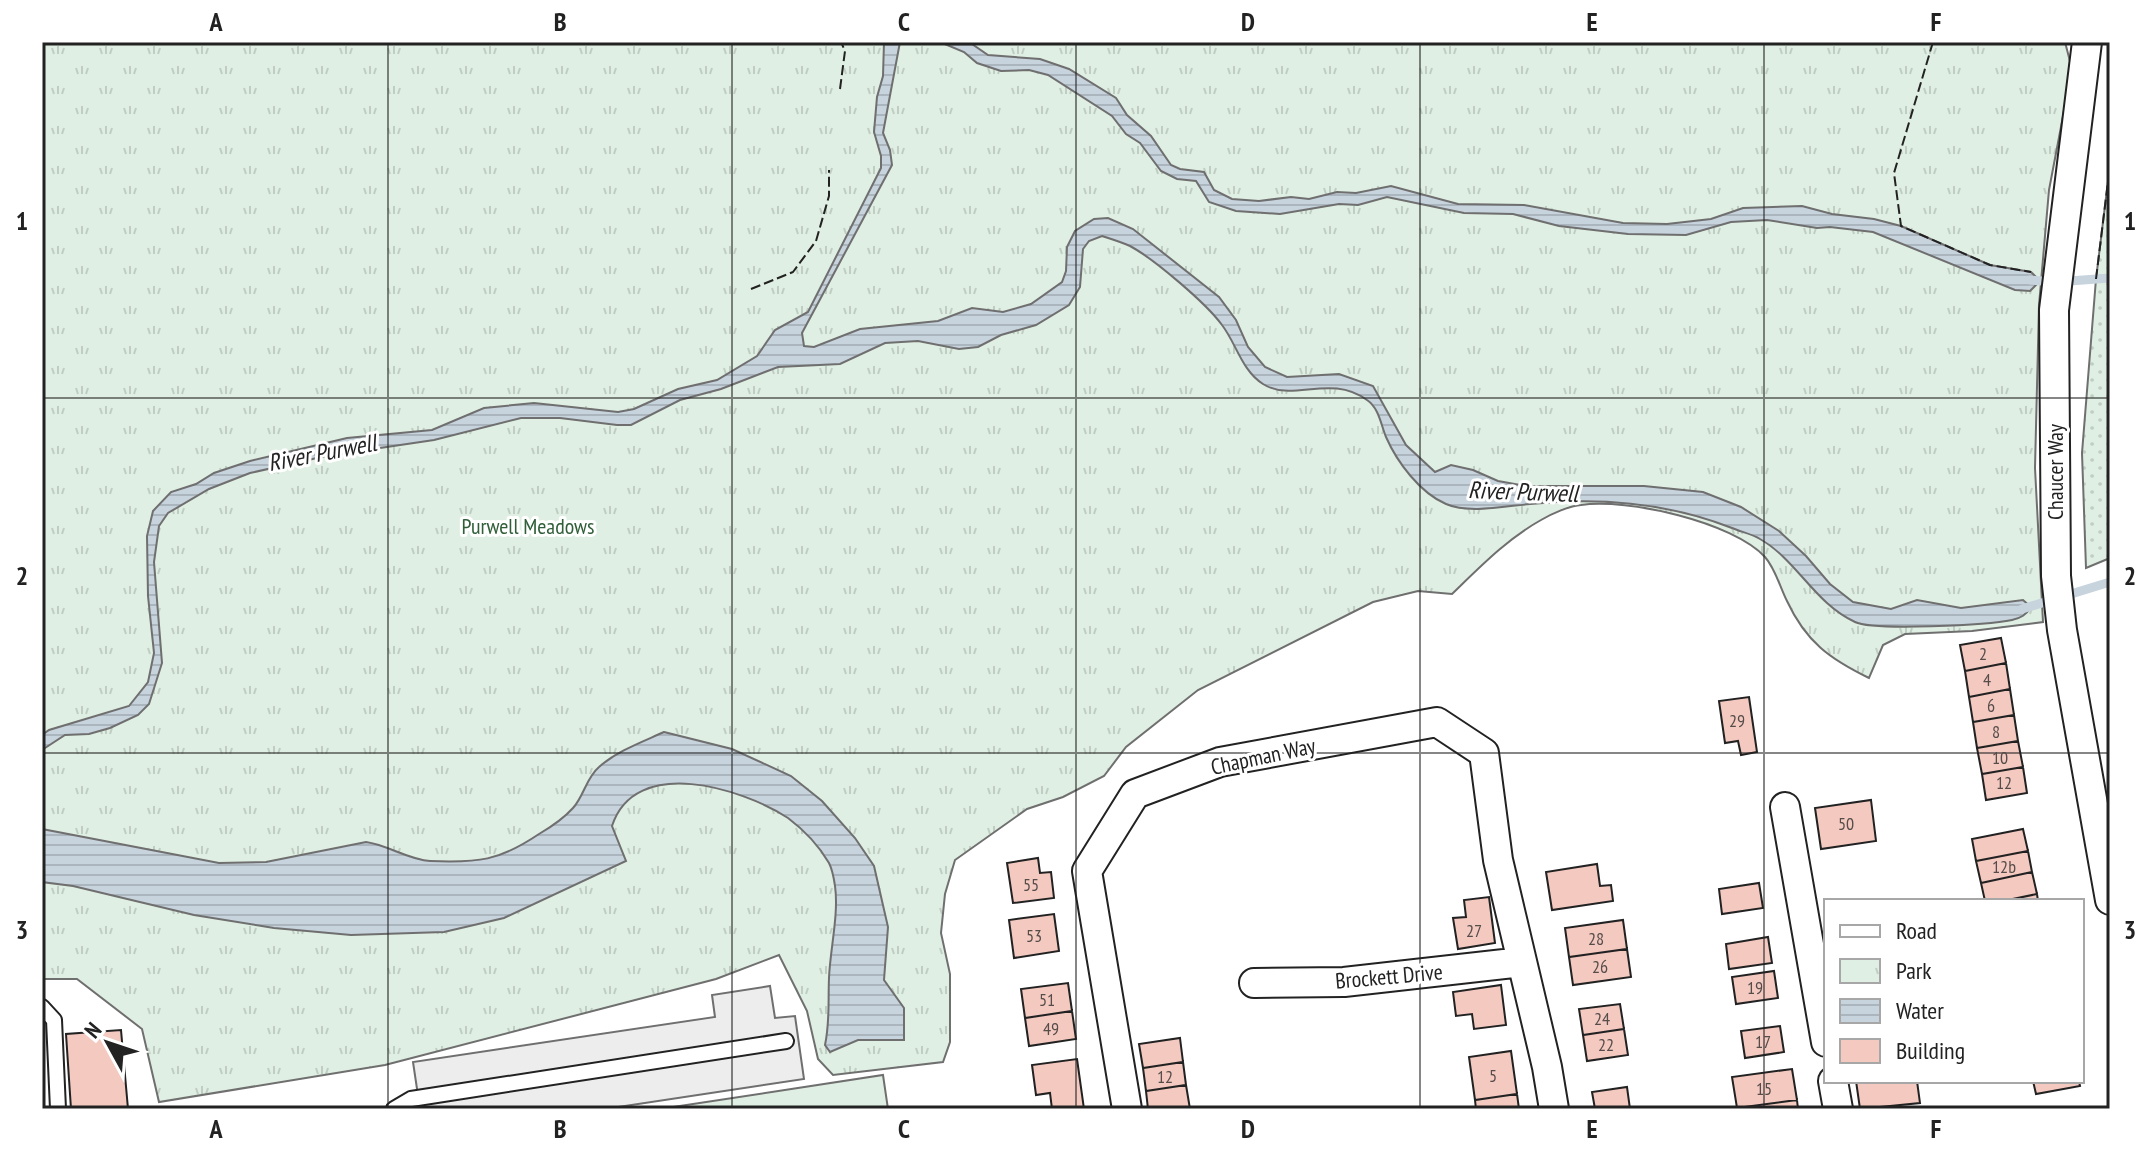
<svg xmlns="http://www.w3.org/2000/svg" width="2152" height="1151" font-family="'PT Sans Narrow',sans-serif">
	<defs>
		<pattern id="grass-dots" width="8" height="8" patternUnits="userSpaceOnUse" patternTransform="scale(2)"><rect width="8" height="8" fill="#e0efe3"/><path d="M2 2h.1M6 6h.1" fill="none" stroke="#c0cdc2" stroke-width="1.8" stroke-linecap="round"/></pattern>
		<pattern id="park-tufts" width="24" height="20" patternUnits="userSpaceOnUse" patternTransform="scale(2)"><rect width="24" height="20" fill="#e0efe3"/><path d="M3 7l-1-3M5 7V3M7 7l1-3M15 17l-1-3M17 17v-4M19 17l1-3" fill="none" stroke="#c0cdc2"/></pattern>
		<pattern id="water-rules" width="6" height="5" patternUnits="userSpaceOnUse" patternTransform="scale(2)"><rect width="6" height="5" fill="#c7d3dd"/><path d="M0 2.5h6" fill="none" stroke="#abb5bd"/></pattern>
	</defs>
	<rect width="100%" height="100%" fill="#fff"/>
	<path fill="url(#grass-dots)" stroke="#6f6f6f" stroke-width="2" d="M2110,165V558L2086,568L2082,453L2096,279Z"/>
	<path fill="url(#park-tufts)" stroke="#6f6f6f" stroke-width="2" d="M42,42H2065L2072,69L2049,190L2039,305L2035,468L2043,622L1972,631L1905,634L1883,645L1869,678C1830,659 1806,642 1787,601C1780,587 1775,568 1765,557C1733,522 1627,498 1581,505C1569,506 1551,514 1541,520C1507,539 1480,567 1452,594L1418,591L1373,602L1198,690L1126,747L1104,776L1063,797L1027,809L955,860L945,894L941,933L950,974V1042L943,1062L833,1075L818,1059L807,1011L779,955L716,979L385,1065L159,1102L142,1029L77,979H42Z"/>
	<path fill="#e0efe3" stroke="#6f6f6f" stroke-width="2" d="M883,1075L888,1109H660Z"/>
	<path fill="#ededed" stroke="#6f6f6f" stroke-width="2" d="M770,986L775,1018L795,1016L804,1079L605,1109H420L413,1062L715,1017L712,995Z"/>
	<path fill="url(#water-rules)" stroke="#6f6f6f" stroke-width="2" d="M884,42H900L883,133L890,150L892,165L802,333L804,346L814,347L860,329L938,321L972,308L1003,312L1031,304L1062,282L1066,271L1067,247L1075,231L1094,219L1108,218L1133,229L1219,297L1236,320L1248,347L1265,367L1287,377L1339,374L1373,386L1406,445L1435,472L1451,465L1473,470L1498,481L1526,486H1644L1703,492L1741,507L1779,531L1806,556L1830,584L1853,602L1891,609L1917,600L1961,608L2023,600L2031,607C2026,615 2021,618 2012,620C1989,625 1873,631 1855,622C1814,603 1797,560 1760,539C1752,534 1741,532 1732,528C1668,503 1598,497 1530,504C1506,506 1469,514 1446,504C1420,493 1397,462 1386,437C1381,425 1379,408 1367,400C1330,373 1293,403 1263,384C1242,371 1236,343 1222,325C1206,303 1154,259 1130,246C1121,242 1111,239 1102,236L1089,241L1083,249L1080,287L1069,305L1036,325L1001,335L978,347L959,349L918,341L885,343L840,364L778,367L721,389L680,400L631,425H617L560,418H521L434,440L326,456L250,473L209,489L168,513L159,526L154,562L162,663L149,704L138,715L110,728L89,734L65,735L42,750V735L49,730L129,706L148,682L154,653L148,596L147,536L153,511L171,492L196,484L214,473L250,461L347,438L432,430L484,408L534,403L618,412L634,409L678,389L717,380L757,356L775,330L808,312L881,168V156L874,132L877,97L883,76Z
		M940,42H969L988,55L1040,59L1069,69L1116,98L1127,115L1151,136L1171,165L1180,169L1204,172L1214,190L1232,199L1259,201L1291,197L1309,199L1337,192L1356,193L1391,186L1458,204L1524,205L1623,223L1667,224L1711,219L1743,208L1802,206L1832,214L1874,219L1901,226L1990,265L2031,272L2040,281L2030,291L2015,290L1873,232L1830,227L1817,228L1767,220L1731,222L1686,235L1628,234L1559,226L1513,214L1464,213L1387,197L1358,205L1339,204L1280,214L1236,211L1209,202L1196,181L1177,179L1161,171L1140,143L1126,134L1112,116L1048,75L1029,70L1001,71L977,63L964,52Z
		M664,732L732,749L791,776L822,801L855,838L874,866L888,927L884,980L904,1008V1040H858L830,1052L825,1045C830,1022 828,1001 829,978C830,950 839,914 835,886C834,879 832,869 829,863C819,846 804,830 788,818C742,788 635,755 612,826L626,861L504,918L444,932L351,935L274,928L194,915L73,886L42,882V829L219,863L266,862L366,842C388,845 409,860 430,861C478,863 499,861 539,834C551,827 564,818 573,808C584,796 586,778 599,767C617,751 642,742 664,732Z"/>
	<g fill="none" stroke-linecap="round" stroke-linejoin="round">
		<path stroke="#c7d3dd" stroke-width="9" d="M2030,280L2056,282L2110,278
			M2022,609L2110,582"/>
	</g>
	<path fill="#f3c9c0" stroke="#222" stroke-width="2" d="M2001,638L2006,663L1965,671L1960,645Z
		M2006,663L2010,689L1969,697L1965,671Z
		M2010,689L2014,715L1973,722L1969,697Z
		M1749,697L1757,752L1741,755L1738,741L1725,743L1719,701Z
		M2014,715L2018,741L1977,748L1973,722Z
		M2018,741L2023,767L1982,774L1977,748Z
		M2023,767L2027,793L1986,800L1982,774Z
		M1871,800L1876,841L1821,849L1815,808Z
		M2023,829L2028,851L1976,861L1972,839Z
		M2028,851L2032,872L1981,883L1976,861Z
		M1038,858L1040,873L1051,872L1054,898L1013,903L1007,863Z
		M1597,864L1600,886L1611,885L1613,901L1552,910L1546,872Z
		M2032,872L2037,894L2003,901H1985L1981,883Z
		M1759,883L1763,908L1722,914L1719,889Z
		M2037,894L2038,901H2003Z
		M1489,897L1495,943L1458,949L1453,918L1466,917L1464,900Z
		M1054,914L1059,951L1014,958L1009,920Z
		M1623,920L1627,949L1569,957L1565,928Z
		M1768,937L1772,963L1729,969L1726,944Z
		M1627,949L1631,977L1573,985L1569,957Z
		M1774,971L1778,998L1736,1004L1732,977Z
		M1068,983L1072,1011L1025,1018L1021,989Z
		M1501,985L1506,1025L1474,1029L1472,1014L1456,1016L1453,992Z
		M1620,1004L1624,1029L1583,1035L1579,1009Z
		M1072,1011L1076,1039L1029,1046L1025,1018Z
		M1780,1026L1784,1052L1745,1058L1741,1031Z
		M1624,1029L1628,1055L1587,1061L1583,1035Z
		M121,1030L128,1109H71L66,1034Z
		M1180,1038L1183,1062L1143,1068L1139,1044Z
		M1511,1051L1517,1094L1475,1100L1469,1057Z
		M1077,1059L1084,1109H1052L1050,1093L1036,1095L1032,1065Z
		M1183,1062L1186,1085L1146,1091L1143,1068Z
		M1792,1069L1797,1100L1737,1108L1732,1077Z
		M1856,1081H1917L1920,1103L1860,1109Z
		M2033,1081H2079L2080,1086L2036,1094Z
		M1186,1085L1190,1109H1148L1146,1091Z
		M1627,1087L1630,1109H1595L1592,1092Z
		M1517,1094L1519,1109H1476L1475,1100Z
		M1797,1100L1798,1109L1737,1108Z"/>
	<g fill="none" stroke-linecap="round" stroke-linejoin="round">
		<g stroke="#222" stroke-width="18">
			<path id="service" d="M42,1007L54,1020L58,1109
				M394,1109L411,1099L786,1041"/>
		</g>
		<g stroke="#222" stroke-width="32">
			<path id="minor" d="M2087,42L2054,310L2056,576L2062,630L2110,900
				M1785,807L1826,1042
				M1254,983L1344,982L1522,962
				M1833,1081L1838,1109
				M1127,1109L1087,871L1135,794L1220,762L1437,722L1484,753L1498,860L1547,1067L1554,1109"/>
		</g>
		<use href="#service" stroke="#fff" stroke-width="14"/>
		<use href="#minor" stroke="#fff" stroke-width="28"/>
		<path stroke="#222" stroke-width="2" stroke-dasharray="10 4" stroke-linecap="butt" d="M1933,42L1894,173L1901,226L1990,265L2031,272
			M840,89L845,51L841,42
			M2096,279L2110,165
			M751,289L793,272L816,241L829,196V170"/>
	</g>
	<path fill="none" stroke="#222" stroke-width="2" stroke-opacity="0.55" d="M388,42V1109M732,42V1109M1076,42V1109M1420,42V1109M1764,42V1109M42,398H2110M42,753H2110"/>
	<g text-anchor="middle" stroke-width="6" stroke-linejoin="round" paint-order="stroke">
		<g font-size="18" fill="#564c4a">
			<text x="1983" y="660">2</text>
			<text x="1987" y="686">4</text>
			<text x="1991" y="712">6</text>
			<text x="1737" y="727">29</text>
			<text x="1996" y="738">8</text>
			<text x="2000" y="764">10</text>
			<text x="2004" y="789">12</text>
			<text x="1846" y="830">50</text>
			<text x="2004" y="873">12b</text>
			<text x="1031" y="891">55</text>
			<text x="1474" y="937">27</text>
			<text x="1034" y="942">53</text>
			<text x="1596" y="945">28</text>
			<text x="1600" y="973">26</text>
			<text x="1755" y="994">19</text>
			<text x="1047" y="1006">51</text>
			<text x="1602" y="1025">24</text>
			<text x="1051" y="1035">49</text>
			<text x="1763" y="1048">17</text>
			<text x="1606" y="1051">22</text>
			<text x="1493" y="1082">5</text>
			<text x="1165" y="1083">12</text>
			<text x="1764" y="1095">15</text>
		</g>
		<g font-size="22" fill="#222" stroke="#fff">
			<text transform="translate(2055 472) rotate(-90)" y="8">Chaucer Way</text>
			<text transform="translate(1263 756) rotate(-12)" y="8">Chapman Way</text>
			<text transform="translate(1389 976) rotate(-5)" y="8">Brockett Drive</text>
		</g>
		<g font-size="22" fill="#2f5e38" stroke="#fff">
			<text x="528" y="534">Purwell Meadows</text>
		</g>
		<g font-size="24" font-style="italic" fill="#222" stroke="#fff">
			<text transform="translate(322 453) rotate(-11)" y="8">River Purwell</text>
			<text transform="translate(1523 492) rotate(2)" y="8">River Purwell</text>
		</g>
	</g>
	<rect width="2152" height="1151" fill="none" stroke="#ffffff" stroke-width="88"/>
	<rect x="1824" y="899" width="260" height="184" fill="#ffffff" stroke="#a7a7a7" stroke-width="2"/>
	<rect x="1840" y="925" width="40" height="12" fill="#ffffff" stroke="#a7a7a7" stroke-width="2"/>
	<text x="1896" y="939" font-size="24" fill="#222222">Road</text>
	<rect x="1840" y="959" width="40" height="24" fill="url(#park-tufts)" stroke="#a7a7a7" stroke-width="2"/>
	<text x="1896" y="979" font-size="24" fill="#222222">Park</text>
	<rect x="1840" y="999" width="40" height="24" fill="url(#water-rules)" stroke="#a7a7a7" stroke-width="2"/>
	<text x="1896" y="1019" font-size="24" fill="#222222">Water</text>
	<rect x="1840" y="1039" width="40" height="24" fill="#f3c9c0" stroke="#a7a7a7" stroke-width="2"/>
	<text x="1896" y="1059" font-size="24" fill="#222222">Building</text>
	<g transform="translate(108 1043) rotate(310)" stroke="#ffffff" stroke-width="6" paint-order="stroke">
	<path d="M0-6L14 30L0 20L-14 30Z" fill="#222222"/>
	<text y="-12" font-size="22" font-weight="bold" text-anchor="middle" fill="#222222">N</text>
	</g>
	<rect x="44" y="44" width="2064" height="1063" fill="none" stroke="#222" stroke-width="3"/>
	<g font-size="26" text-anchor="middle" font-weight="bold" fill="#222">
		<text x="216" y="31">A</text>
		<text x="560" y="31">B</text>
		<text x="904" y="31">C</text>
		<text x="1248" y="31">D</text>
		<text x="1592" y="31">E</text>
		<text x="1936" y="31">F</text>
		<text x="22" y="230">1</text>
		<text x="2130" y="230">1</text>
		<text x="22" y="585">2</text>
		<text x="2130" y="585">2</text>
		<text x="22" y="939">3</text>
		<text x="2130" y="939">3</text>
		<text x="216" y="1138">A</text>
		<text x="560" y="1138">B</text>
		<text x="904" y="1138">C</text>
		<text x="1248" y="1138">D</text>
		<text x="1592" y="1138">E</text>
		<text x="1936" y="1138">F</text>
	</g>
</svg>
